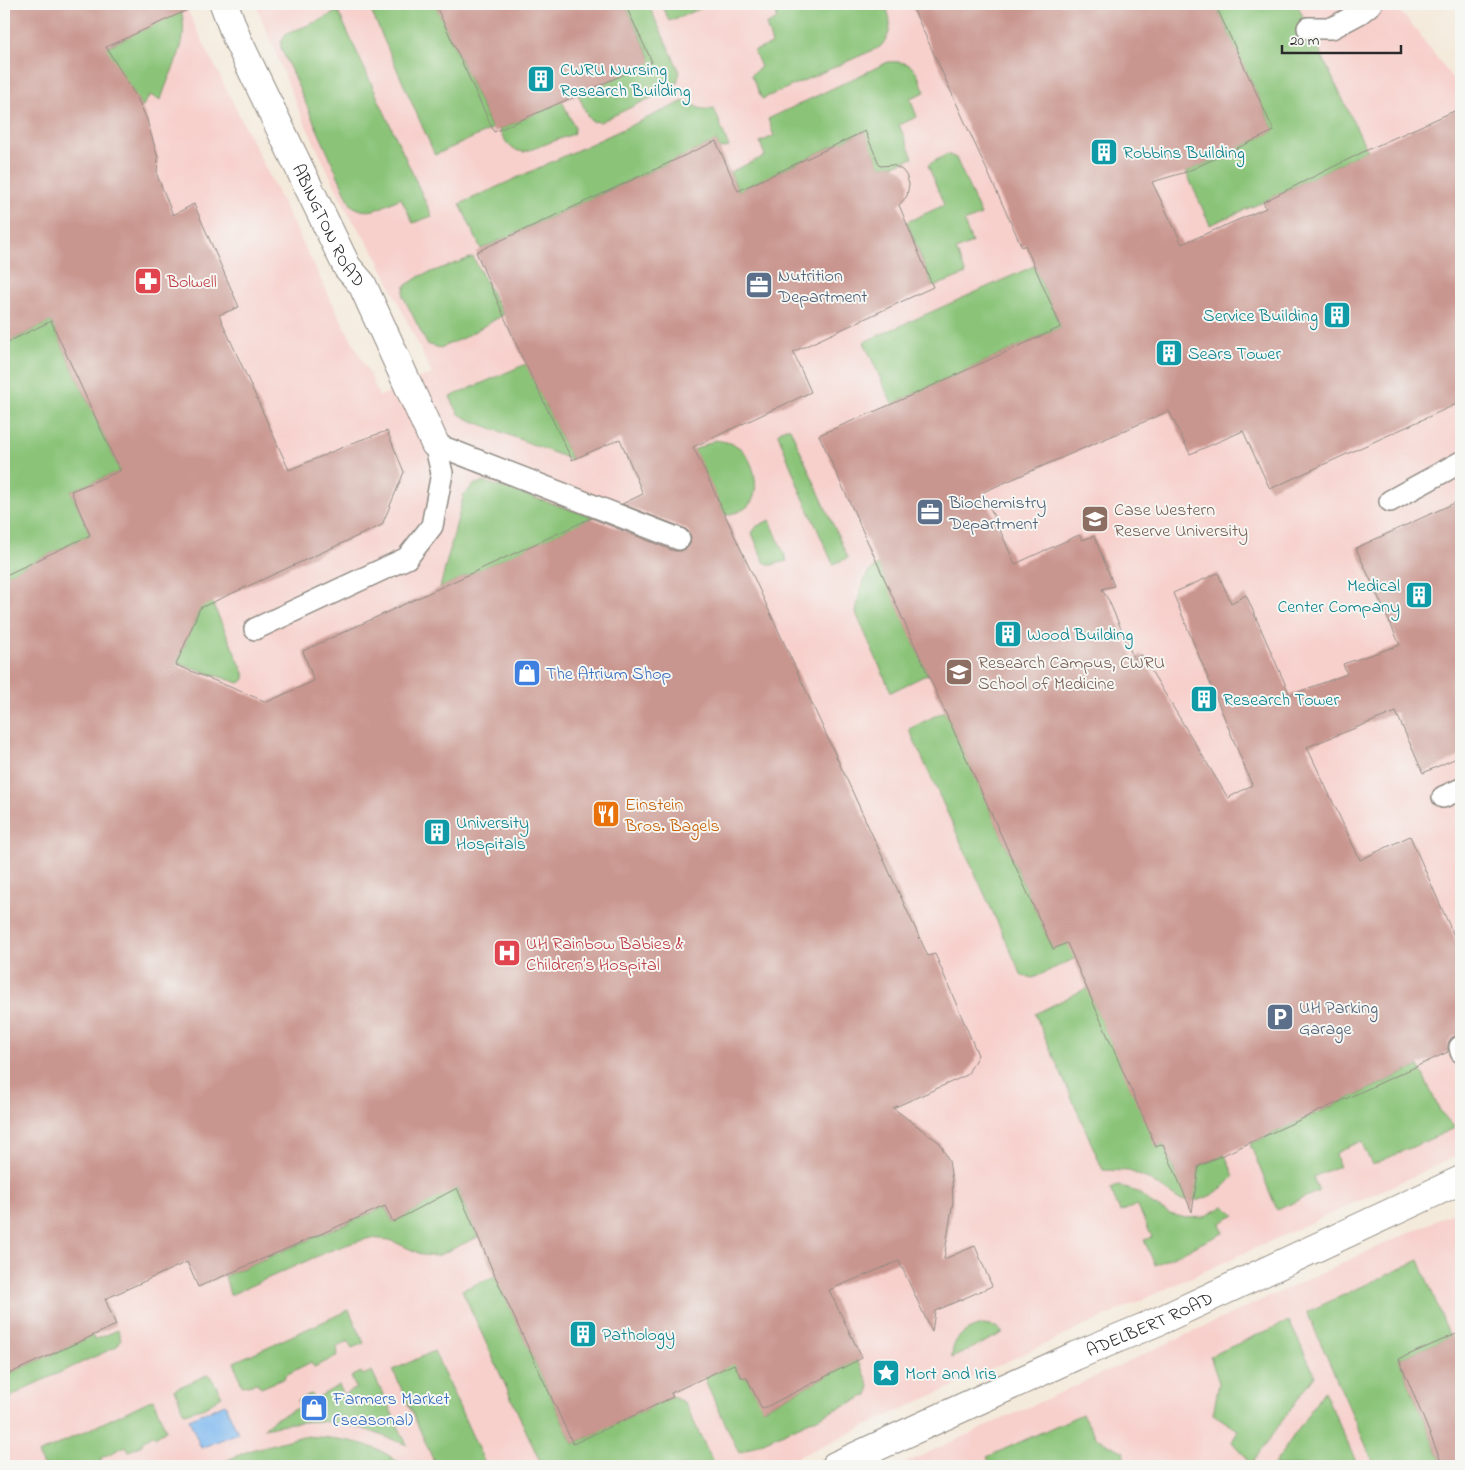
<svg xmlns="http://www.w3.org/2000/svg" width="1465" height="1470" font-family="'Indie Flower',sans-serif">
	<rect width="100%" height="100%" fill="#f6f6f2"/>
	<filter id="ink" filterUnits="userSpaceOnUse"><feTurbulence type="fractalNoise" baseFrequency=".02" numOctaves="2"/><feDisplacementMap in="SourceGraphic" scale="10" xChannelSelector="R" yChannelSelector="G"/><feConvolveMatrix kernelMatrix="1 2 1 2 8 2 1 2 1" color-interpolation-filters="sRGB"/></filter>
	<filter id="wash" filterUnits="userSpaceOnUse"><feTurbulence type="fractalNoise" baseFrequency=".0096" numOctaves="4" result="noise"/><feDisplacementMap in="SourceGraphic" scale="20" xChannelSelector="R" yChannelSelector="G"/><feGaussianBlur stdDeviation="1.12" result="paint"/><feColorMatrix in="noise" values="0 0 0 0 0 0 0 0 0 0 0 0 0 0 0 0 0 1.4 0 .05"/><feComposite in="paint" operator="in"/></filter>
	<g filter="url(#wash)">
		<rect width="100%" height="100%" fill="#f4eadb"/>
		<path fill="#f7d0cc" d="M4,4H184L337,312L372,379L379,397L419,378L432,374L377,257L348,213L300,113L258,10L257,4H1393L1413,26L1461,90V1154L778,1466H4Z
			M1461,1209V1466H899L963,1437Z"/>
		<path fill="#8bc479" stroke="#5b7852" d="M161,4H179C193,43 171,65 161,100L150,95L142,107L105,48L168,18Z
			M368,4H435L492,129L435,155Z
			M625,4H648L680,72L676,86L600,122L591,121L588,117L578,94L648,64L650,57Z
			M662,4H712L669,21Z
			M776,4H885C892,21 893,33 880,47L762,99L751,75L761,67L754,51L772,44L766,25L777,19L775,5Z
			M1215,4H1297L1367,150L1263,202L1210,225L1186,172L1274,131Z
			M338,11L432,216L413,223L401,198C382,206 370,218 351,205L281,48V42L286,34L318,21Z
			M888,62C915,60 916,71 925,92L910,98L917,117L899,125L913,158L893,165L880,166L864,131L738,191L730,172L765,156L760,142L774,136L768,119Z
			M562,101L575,128L573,134L524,152C509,150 506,142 499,130Z
			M688,101C696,108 703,111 714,108L729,147L720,149L716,141L481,249L460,204L682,102Z
			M947,154L956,158L981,215L964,222L972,243L956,250L966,274L933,287L907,222L944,205L928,165Z
			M473,257L503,315L463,338L440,348L427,344L403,296L405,286L420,276Z
			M1034,266L1061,327L892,404L864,342Z
			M51,321L120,471L71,491L90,535L4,576V344Z
			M526,364L572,460L468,419L459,414L450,397Z
			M786,428H790L848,558L833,564L801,493L778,434L781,430Z
			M715,440C721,441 729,442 735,445C753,453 762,489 750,504C743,512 734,513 725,515L694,450Z
			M485,482L594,517L440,588L464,494L475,484Z
			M770,520L787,561L771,565L764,562L752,533L757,526Z
			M879,564L928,674L891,692L856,613L860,591L867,574Z
			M207,591L244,673C245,678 244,681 239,683L177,663Z
			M945,711L1053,949L1315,825L1323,843L1033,978L1022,976L909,729Z
			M1087,988L1157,1147L1163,1144L1176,1175L1184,1183L1197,1178L1199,1166L1225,1155L1234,1176L1225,1186L1212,1195L1199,1200H1180L1148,1179L1129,1171L1103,1170L1035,1014Z
			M1419,1066L1440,1111L1455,1128L1372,1165L1361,1141L1336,1153L1339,1166L1313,1177L1319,1191L1277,1210L1250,1144Z
			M451,1178L459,1193L478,1237L437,1256L423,1255L390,1240L371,1238L352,1243L329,1251L230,1295L225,1276L385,1207L393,1222L421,1207Z
			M1118,1186L1138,1192L1152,1204L1170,1214L1186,1218L1204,1217L1224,1206L1235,1215L1220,1223L1223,1233L1155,1265L1144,1240L1152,1237L1137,1205L1120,1212L1110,1189Z
			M1419,1260L1450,1337L1399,1359L1443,1466H1375L1307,1312Z
			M495,1276L573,1444L673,1397L685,1403L715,1466H542L462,1290Z
			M349,1310L364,1343L352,1348L348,1341L337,1347L338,1356L314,1367L311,1362L284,1376L285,1378L261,1388L257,1383L242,1386L234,1362Z
			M1289,1321L1315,1375L1250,1466L1245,1457L1232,1442L1238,1430L1213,1414L1219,1383L1210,1356Z
			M983,1325L996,1327L1003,1333L952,1358C952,1338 964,1329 983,1325Z
			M118,1330L121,1340L116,1347L28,1387L4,1401V1376L93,1336L94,1340Z
			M434,1351L486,1466H436L393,1370Z
			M857,1360C863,1371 872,1383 868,1395L739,1453L704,1378L734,1363L741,1377L747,1378L763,1409Z
			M372,1371L407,1445C385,1437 361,1426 337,1423C312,1419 288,1423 264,1428L273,1420L299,1407L298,1400L311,1394L315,1399L339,1385L344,1395L356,1388L351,1377L361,1372L363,1375Z
			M209,1374L222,1396L205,1407L184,1413L175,1389Z
			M1324,1391L1358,1466H1273Z
			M153,1399L166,1430L155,1437L153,1435L142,1441V1445L129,1451L126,1446L101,1458V1464L95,1466H43L38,1454Z
			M1082,1414L1097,1438L1124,1452V1466H991L987,1457Z
			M303,1436C337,1438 377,1441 402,1466H213L251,1450Z"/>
		<path fill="#7eb8ef" stroke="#54728d" d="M225,1404L238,1433L201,1448L189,1419Z"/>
		<g id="blocks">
			<path fill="#c9968f" d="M4,4H201L106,47L136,96L146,117L158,158L157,175L173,215L194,204L239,307L219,315L289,470L360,440L387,431L404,472L382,525L200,608L176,665L267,702L314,681L303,651L591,518L674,551H681L687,548L690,544L691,537L688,531L684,528L622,504L643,494L620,439L572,460L520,353L476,252L716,141L738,191L865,131L880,166L893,165L902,170L906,175L909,184L907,196L899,205L933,287L793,352L811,392L693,447L703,467L928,956L935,954L978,1055L967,1075L893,1108L940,1143L949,1161L952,1180L953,1201L944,1259L975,1246L992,1286L935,1311L932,1332L899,1261L829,1290L862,1358L762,1409L747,1378L741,1377L734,1364L671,1393L673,1397L573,1444L495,1276L457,1188L393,1222L385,1206L198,1287L187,1262L105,1299L116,1325L4,1376V576L90,535L71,491L120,471L51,321L4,344Z
				M435,4H625L652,62L494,132Z
				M911,4H1215L1274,131L1186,172L1152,182L1182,244L1266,208L1263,202L1367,150L1461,108V402L1270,489L1243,431L1190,454L1169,411L983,492L1015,564L1079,535L1082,540L1094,536L1114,586L1102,589L1109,601L1134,659L1141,654L1228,798L1252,785L1173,593L1218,573L1231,603L1246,595L1290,695L1347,674L1343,664L1400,645L1356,548L1461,500V756L1423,773L1396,712L1307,747L1360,860L1410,836L1461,952V1035H1457L1451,1038L1448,1043V1052L1199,1166L1192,1212L1163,1144L1156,1147L1067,943L1053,949L819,435L892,404L1061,327L1025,245L1022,247Z
				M1461,1332V1466H1443L1399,1359Z"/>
		</g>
	</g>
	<g filter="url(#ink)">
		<use href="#blocks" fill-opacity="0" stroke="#908a83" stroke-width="1"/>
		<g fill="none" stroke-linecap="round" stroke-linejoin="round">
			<g stroke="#908a83" stroke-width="24">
				<path id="lane" d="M1308,28H1332L1360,13L1371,4
					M435,444L679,539
					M1390,501L1461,462
					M255,629L407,558L432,526L442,473L435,444
					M1443,797L1461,789
					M1460,1047L1461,1052"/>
			</g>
			<g stroke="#908a83" stroke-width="30">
				<g id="street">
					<path id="s1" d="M224,4L237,39L347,267L362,284L435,444"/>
				</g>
			</g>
			<g stroke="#908a83" stroke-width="30">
				<g id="secondary">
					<path id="s2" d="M835,1466L1075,1356L1159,1321L1461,1180"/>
				</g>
			</g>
			<use href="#lane" stroke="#fff" stroke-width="21"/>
			<use href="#street" stroke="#fff" stroke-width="28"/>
			<use href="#secondary" stroke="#fff" stroke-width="28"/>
		</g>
	</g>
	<defs>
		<g id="building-square" transform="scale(1.4375)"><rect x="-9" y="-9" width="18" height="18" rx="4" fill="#0f9aa8" stroke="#f6f6f2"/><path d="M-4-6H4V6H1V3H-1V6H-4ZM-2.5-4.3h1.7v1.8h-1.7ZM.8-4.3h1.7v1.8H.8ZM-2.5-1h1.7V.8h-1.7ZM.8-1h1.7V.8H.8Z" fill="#fff"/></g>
		<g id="pharmacy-square" transform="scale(1.4375)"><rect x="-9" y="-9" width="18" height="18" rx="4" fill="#e0444e" stroke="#f6f6f2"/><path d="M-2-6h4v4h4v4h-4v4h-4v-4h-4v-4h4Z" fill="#fff"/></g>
		<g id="office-square" transform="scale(1.4375)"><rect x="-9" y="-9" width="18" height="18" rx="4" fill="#5c6f8a" stroke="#f6f6f2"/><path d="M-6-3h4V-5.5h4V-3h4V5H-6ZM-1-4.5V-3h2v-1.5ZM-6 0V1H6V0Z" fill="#fff"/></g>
		<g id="university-square" transform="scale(1.4375)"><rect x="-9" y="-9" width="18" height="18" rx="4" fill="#8d6e63" stroke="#f6f6f2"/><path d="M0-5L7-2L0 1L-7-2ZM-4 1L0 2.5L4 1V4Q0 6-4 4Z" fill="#fff"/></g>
		<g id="shop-square" transform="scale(1.4375)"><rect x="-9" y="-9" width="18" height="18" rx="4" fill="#3f7fe0" stroke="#f6f6f2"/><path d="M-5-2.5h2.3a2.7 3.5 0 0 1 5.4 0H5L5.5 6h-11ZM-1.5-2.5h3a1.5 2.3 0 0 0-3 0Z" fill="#fff"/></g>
		<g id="restaurant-square" transform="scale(1.4375)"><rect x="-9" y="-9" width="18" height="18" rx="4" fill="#e8710a" stroke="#f6f6f2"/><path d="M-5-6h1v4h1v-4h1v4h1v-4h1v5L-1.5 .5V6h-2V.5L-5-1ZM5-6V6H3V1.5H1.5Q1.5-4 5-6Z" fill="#fff"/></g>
		<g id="hospital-square" transform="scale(1.4375)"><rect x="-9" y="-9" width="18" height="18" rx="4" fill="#e0444e" stroke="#f6f6f2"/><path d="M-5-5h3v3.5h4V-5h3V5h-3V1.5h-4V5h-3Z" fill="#fff"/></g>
		<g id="parking-square" transform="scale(1.4375)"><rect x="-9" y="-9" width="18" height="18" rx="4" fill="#5c6f8a" stroke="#f6f6f2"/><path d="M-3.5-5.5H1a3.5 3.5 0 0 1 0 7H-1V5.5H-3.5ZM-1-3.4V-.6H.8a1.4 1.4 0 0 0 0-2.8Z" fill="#fff"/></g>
		<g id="sight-square" transform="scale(1.4375)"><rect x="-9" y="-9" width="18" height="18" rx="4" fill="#0f9aa8" stroke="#f6f6f2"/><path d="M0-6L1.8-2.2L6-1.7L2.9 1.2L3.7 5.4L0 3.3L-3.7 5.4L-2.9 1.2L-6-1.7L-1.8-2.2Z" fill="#fff"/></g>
	</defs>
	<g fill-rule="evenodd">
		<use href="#building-square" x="541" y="79"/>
		<use href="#building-square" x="1104" y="152"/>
		<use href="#pharmacy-square" x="148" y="281"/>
		<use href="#office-square" x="759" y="285"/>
		<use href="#building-square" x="1337" y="315"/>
		<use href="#building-square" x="1169" y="353"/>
		<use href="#office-square" x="930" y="512"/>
		<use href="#university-square" x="1095" y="519"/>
		<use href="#building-square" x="1419" y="595"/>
		<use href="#building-square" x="1008" y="634"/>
		<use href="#university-square" x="959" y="672"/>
		<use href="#shop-square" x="527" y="673"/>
		<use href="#building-square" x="1204" y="699"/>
		<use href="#restaurant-square" x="606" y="814"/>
		<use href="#building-square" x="437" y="832"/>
		<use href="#hospital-square" x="507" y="953"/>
		<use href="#parking-square" x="1280" y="1017"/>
		<use href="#building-square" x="583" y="1334"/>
		<use href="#sight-square" x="886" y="1373"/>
		<use href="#shop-square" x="314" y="1408"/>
	</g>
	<g text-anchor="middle" stroke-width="4" stroke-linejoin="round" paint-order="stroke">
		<g font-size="18" fill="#0d838f" stroke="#f6f6f2" text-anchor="start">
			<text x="560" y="75">CWRU Nursing<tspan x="560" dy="21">Research Building</tspan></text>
			<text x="1123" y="158">Robbins Building</text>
			<text x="1318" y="321" text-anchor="end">Service Building</text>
			<text x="1188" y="359">Sears Tower</text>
			<text x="1400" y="591" text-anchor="end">Medical<tspan x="1400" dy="21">Center Company</tspan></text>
			<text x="1027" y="640">Wood Building</text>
			<text x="1223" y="705">Research Tower</text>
			<text x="456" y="828">University<tspan x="456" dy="21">Hospitals</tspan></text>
			<text x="602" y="1340">Pathology</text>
			<text x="905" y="1379">Mort and Iris</text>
		</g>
		<g font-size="18" fill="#2b2b2b" stroke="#f6f6f2">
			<text dy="6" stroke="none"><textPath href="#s1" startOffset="245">ABINGTON ROAD</textPath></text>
			<text dy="6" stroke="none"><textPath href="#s2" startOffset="345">ADELBERT ROAD</textPath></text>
		</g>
		<g font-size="18" fill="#4e5e75" stroke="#f6f6f2" text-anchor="start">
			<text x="778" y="281">Nutrition<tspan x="778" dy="21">Department</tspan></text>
			<text x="949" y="508">Biochemistry<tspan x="949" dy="21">Department</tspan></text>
			<text x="1299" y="1013">UH Parking<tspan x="1299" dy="21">Garage</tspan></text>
		</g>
		<g font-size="18" fill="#be3a42" stroke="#f6f6f2" text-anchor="start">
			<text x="167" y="287">Bolwell</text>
			<text x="526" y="949">UH Rainbow Babies &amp;<tspan x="526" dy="21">Children’s Hospital</tspan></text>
		</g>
		<g font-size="18" fill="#785e54" stroke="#f6f6f2" text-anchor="start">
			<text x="1114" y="515">Case Western<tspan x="1114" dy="21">Reserve University</tspan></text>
			<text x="978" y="668">Research Campus, CWRU<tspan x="978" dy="21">School of Medicine</tspan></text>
		</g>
		<g font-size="18" fill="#366cbe" stroke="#f6f6f2" text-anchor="start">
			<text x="546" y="679">The Atrium Shop</text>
			<text x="333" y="1404">Farmers Market<tspan x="333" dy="21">(seasonal)</tspan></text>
		</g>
		<g font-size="18" fill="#c56008" stroke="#f6f6f2" text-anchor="start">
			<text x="625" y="810">Einstein<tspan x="625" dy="21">Bros. Bagels</tspan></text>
		</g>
	</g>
	<rect width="1465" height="1470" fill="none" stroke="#f6f6f2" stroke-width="20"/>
	<path d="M1282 45v8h119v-8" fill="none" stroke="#2b2b2b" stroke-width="2.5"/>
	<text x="1290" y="45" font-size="15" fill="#2b2b2b" stroke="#f6f6f2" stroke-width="4" paint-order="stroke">20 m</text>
</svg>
